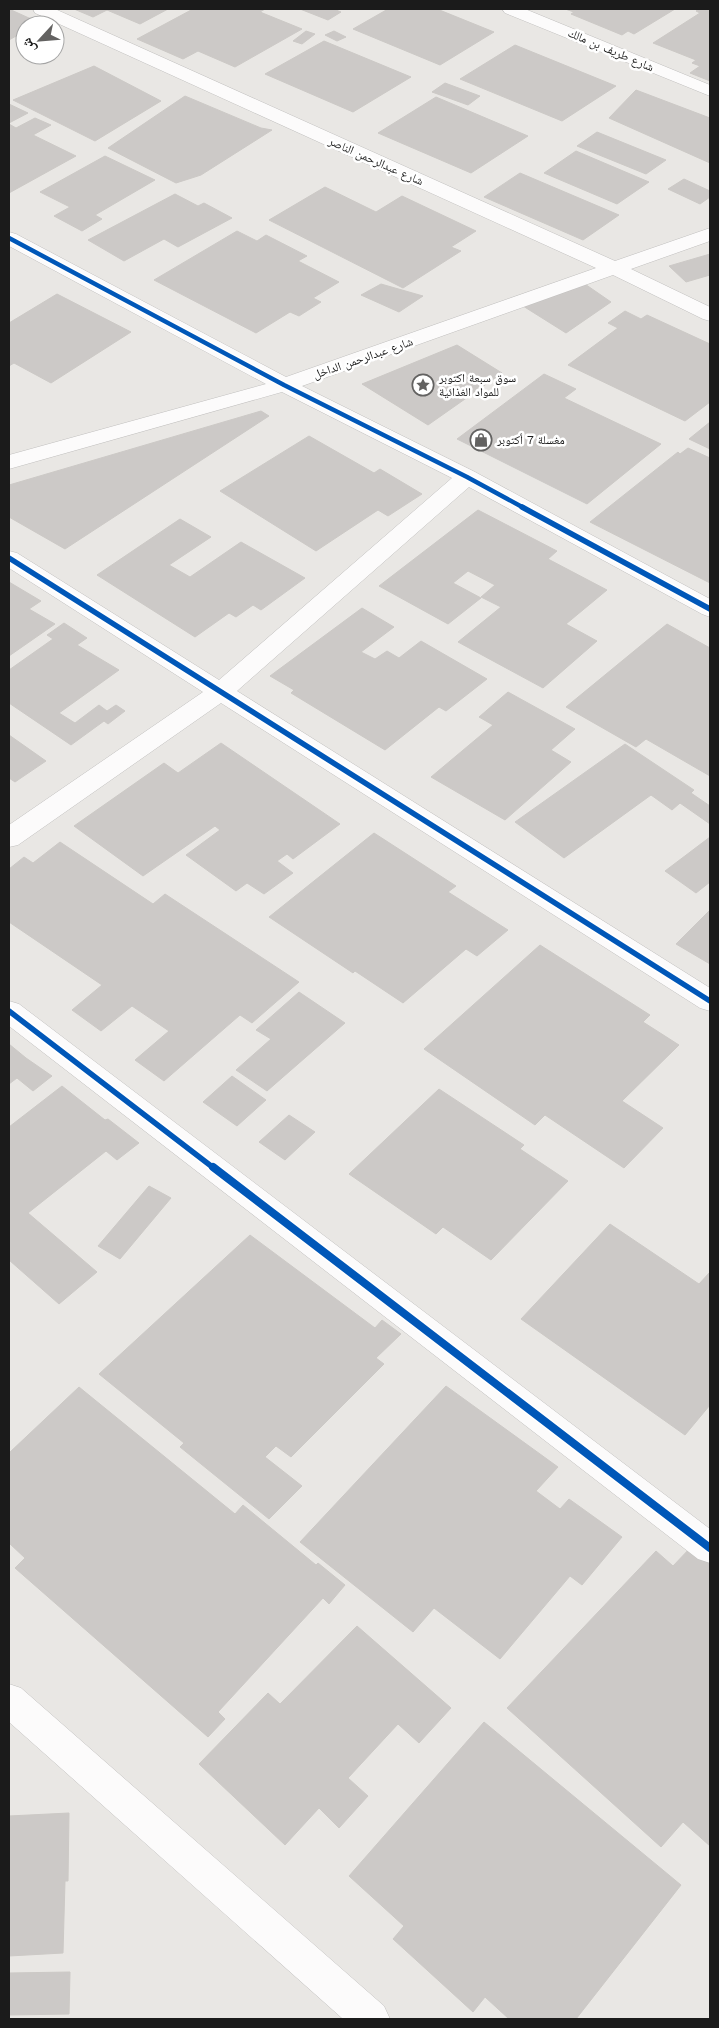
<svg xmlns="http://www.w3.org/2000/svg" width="719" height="2028" font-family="'Work Sans','Noto Naskh Arabic',sans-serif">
	<rect width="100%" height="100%" fill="#e9e7e4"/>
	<path fill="#ccc9c7" stroke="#ccc9c6" d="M9,9L40,23L25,25V31L9,40Z
		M74,9H168L140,24L107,10L93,17Z
		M193,9H265L260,12L302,29L235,67L198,51L183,59L137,39Z
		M300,9H339L336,10L341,12L328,20Z
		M388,9H437L494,32L440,65L353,29Z
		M565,9H675L634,34L628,31L622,35L571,14L574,12Z
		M699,9H710V81L690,73L700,66L692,63L696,60L653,43L700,13L696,11Z
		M306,31L315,34L302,44L293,41Z
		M334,31L346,37L337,41L325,35Z
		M324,41L411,77L353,112L265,74Z
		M515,45L616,86L562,121L460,79Z
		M94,66L161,101L95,141L13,100Z
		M445,83L480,96L468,105L432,92Z
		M636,90L710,118V163L609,118Z
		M185,96L261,128L272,130L201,175L176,183L108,148Z
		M436,97L528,136L471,173L378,133Z
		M9,104L28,113L9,123Z
		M35,118L51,125L33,135L76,156L9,193V124L16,128Z
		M597,132L666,160L646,174L577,146Z
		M576,151L649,182L617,204L544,173Z
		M105,156L155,180L95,215L102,219L82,231L54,216L70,207L40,192Z
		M520,173L619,215L583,240L484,197Z
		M684,179L710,191V197L700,204L668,189Z
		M325,187L376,212L402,196L476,231L451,247L461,251L403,288L269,220Z
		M175,194L198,206L204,203L232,218L178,247L164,239L124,261L88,240Z
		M237,231L257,241L266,235L307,256L298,261L339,282L313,298L321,302L299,316L290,312L256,333L154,280Z
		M710,254V275L686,282L669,266Z
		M582,282L611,302L566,333L523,306Z
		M381,284L423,296L399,312L361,295Z
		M57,294L131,332L51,383L14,363L9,366V323Z
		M625,311L641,319L647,315L710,344V402L685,421L568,365L618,328L608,323Z
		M457,345L502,373L428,425L362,384Z
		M544,374L576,389L564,398L661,444L587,504L457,439Z
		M261,411L269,416L65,549L9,517V485Z
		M710,422V449L689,439Z
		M309,436L374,473L380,469L422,494L388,516L378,510L316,551L220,491Z
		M688,448L710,458V583L590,522L678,452L680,454Z
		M478,510L557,551L548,559L607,590L566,624L597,641L543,688L458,642L501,607L481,597L495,585L468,571L453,583L481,598L448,624L379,586Z
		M180,519L211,537L169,565L190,577L241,542L305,578L261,610L253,605L236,617L229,613L195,637L97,575Z
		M9,582L41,601L29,609L55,624L9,656Z
		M362,608L394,627L361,652L375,659L387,651L399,658L421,641L487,679L446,711L439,707L385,750L291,693L294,690L270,676Z
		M64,623L87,638L77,645L119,670L59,713L75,723L99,705L107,711L116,705L125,711L108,724L104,721L71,745L9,703V670L53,639L47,635Z
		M667,624L710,648V776L646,739L636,747L566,707Z
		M508,692L575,729L551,750L571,762L505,820L431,777L493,725L479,717Z
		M9,735L46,761L15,782L9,778Z
		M221,743L340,824L293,859L287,854L277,861L293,873L264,894L247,883L236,891L186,855L220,830L215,826L143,876L74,826L164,763L178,773Z
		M625,744L694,790L691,793L710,806V824L680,803L672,810L651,795L564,858L515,822Z
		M374,833L456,886L448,892L508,930L477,956L466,949L403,1003L355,971L353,973L269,917Z
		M710,837V882L696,893L665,871Z
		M60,842L153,904L165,894L299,982L252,1023L240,1015L164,1081L135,1060L169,1031L132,1006L101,1031L72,1010L102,985L9,922V869L24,857L33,863Z
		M710,910V964L676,944Z
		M540,945L650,1015L643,1022L679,1045L622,1101L663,1128L624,1168L545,1115L535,1125L424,1049Z
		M299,992L345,1023L267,1091L236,1070L271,1039L256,1030Z
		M9,1044L26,1058L52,1076L33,1091L17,1078L9,1084Z
		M232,1076L266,1100L237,1126L203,1102Z
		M62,1086L105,1120L108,1119L139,1143L117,1160L106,1151L28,1213L97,1272L59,1304L9,1260V1127Z
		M439,1089L524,1145L520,1149L568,1181L491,1260L443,1227L436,1234L349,1174Z
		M289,1115L315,1132L285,1160L259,1142Z
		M149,1186L171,1198L120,1259L98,1246Z
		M610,1224L699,1284L710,1272V1405L685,1435L521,1319Z
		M250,1235L375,1328L382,1320L401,1334L376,1358L384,1364L291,1457L276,1446L265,1457L302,1486L269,1519L180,1447L184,1443L99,1374Z
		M446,1386L558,1467L536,1491L560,1509L569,1499L622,1537L582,1585L570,1576L500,1659L434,1608L413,1632L300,1542Z
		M79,1387L235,1514L243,1505L316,1565L318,1563L345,1585L329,1604L323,1598L218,1712L225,1719L208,1737L15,1568L25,1558L9,1543V1453Z
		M692,1546L710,1561V1846L683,1822L661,1847L507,1708L656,1551L673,1566Z
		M357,1626L451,1708L419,1743L398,1724L348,1778L368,1796L339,1828L319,1808L285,1845L199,1764L268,1693L280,1704Z
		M484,1722L681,1885L576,2019H509L485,1997L473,2012L393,1939L404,1926L349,1876Z
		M69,1813L68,1881H65L63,1953L9,1956V1816Z
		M70,1972L69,2014L9,2015V1973Z"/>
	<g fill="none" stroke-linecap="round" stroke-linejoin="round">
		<g stroke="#c0bfbe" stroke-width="1">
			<path id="minor" d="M33,9H55L615,261L710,228V241L631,269L710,307V321L703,319L613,275L302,386L475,472L710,599V617L702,614L469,487L237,691L710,988V1011L700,1008L221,703L18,845L9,847V825L203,692L9,568V551L17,553L219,680L452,478L282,392L9,469V455L266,384L9,246V232L16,234L286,377L596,268L35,13Z
				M502,9H525L710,85V96L505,13Z
				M9,1001L19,1004L710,1529V1563L698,1559L9,1026Z
				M9,1684L21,1688L384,2006L390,2019H343L9,1722Z"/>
		</g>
		<use href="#minor" fill="#fcfbfb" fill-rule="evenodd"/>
		<g stroke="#fff" stroke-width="7">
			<path id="cycleway-far2" d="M9,238L284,385L467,477L524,508"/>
		</g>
		<g stroke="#fff" stroke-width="9">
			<path id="cycleway-far1" d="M522,507L710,609
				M9,558L710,1001
				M9,1011L215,1169"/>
		</g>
		<g stroke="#fff" stroke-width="11">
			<path id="cycleway" d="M213,1167L710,1548"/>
		</g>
		<use href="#cycleway-far2" stroke="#0057b8" stroke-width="4.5"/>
		<use href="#cycleway-far1" stroke="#0057b8" stroke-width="5.5"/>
		<use href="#cycleway" stroke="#0057b8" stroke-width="8"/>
	</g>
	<defs>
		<g id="sight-ring" transform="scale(1.125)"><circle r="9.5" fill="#fff" stroke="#636261" stroke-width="1.5"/><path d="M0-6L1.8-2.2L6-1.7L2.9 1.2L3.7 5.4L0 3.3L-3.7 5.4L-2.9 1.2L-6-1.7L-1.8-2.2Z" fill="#636261"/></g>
		<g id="shop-ring" transform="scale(1.125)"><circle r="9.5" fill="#fff" stroke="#636261" stroke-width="1.5"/><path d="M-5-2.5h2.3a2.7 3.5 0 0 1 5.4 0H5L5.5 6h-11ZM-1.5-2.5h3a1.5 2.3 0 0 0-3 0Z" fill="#636261"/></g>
	</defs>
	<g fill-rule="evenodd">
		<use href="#sight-ring" x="423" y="385"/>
		<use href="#shop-ring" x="481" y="440"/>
	</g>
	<g text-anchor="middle" stroke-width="5" stroke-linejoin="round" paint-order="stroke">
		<g font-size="12" fill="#1b1b1b" stroke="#fff">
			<text transform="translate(611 50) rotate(23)" y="4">شارع طريف بن مالك</text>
			<text transform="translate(376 161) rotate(24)" y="4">شارع عبدالرحمن الناصر</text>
			<text transform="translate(363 358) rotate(-19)" y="4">شارع عبدالرحمن الداخل</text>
		</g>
		<g font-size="12" fill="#1b1b1b" stroke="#fff" text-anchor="start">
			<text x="439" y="382">سوق سبعة اكتوبر<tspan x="439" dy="14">للمواد الغذائية</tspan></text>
			<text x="497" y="444">مغسلة 7 أكتوبر</text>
		</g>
	</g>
	<rect width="719" height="2028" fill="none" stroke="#1b1b1b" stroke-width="20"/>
	<g transform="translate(40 40) rotate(244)"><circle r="24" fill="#ffffff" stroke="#a4a4a4"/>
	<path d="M0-4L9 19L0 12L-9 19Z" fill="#636261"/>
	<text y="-8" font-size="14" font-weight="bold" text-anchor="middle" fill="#1b1b1b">ش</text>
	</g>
</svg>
